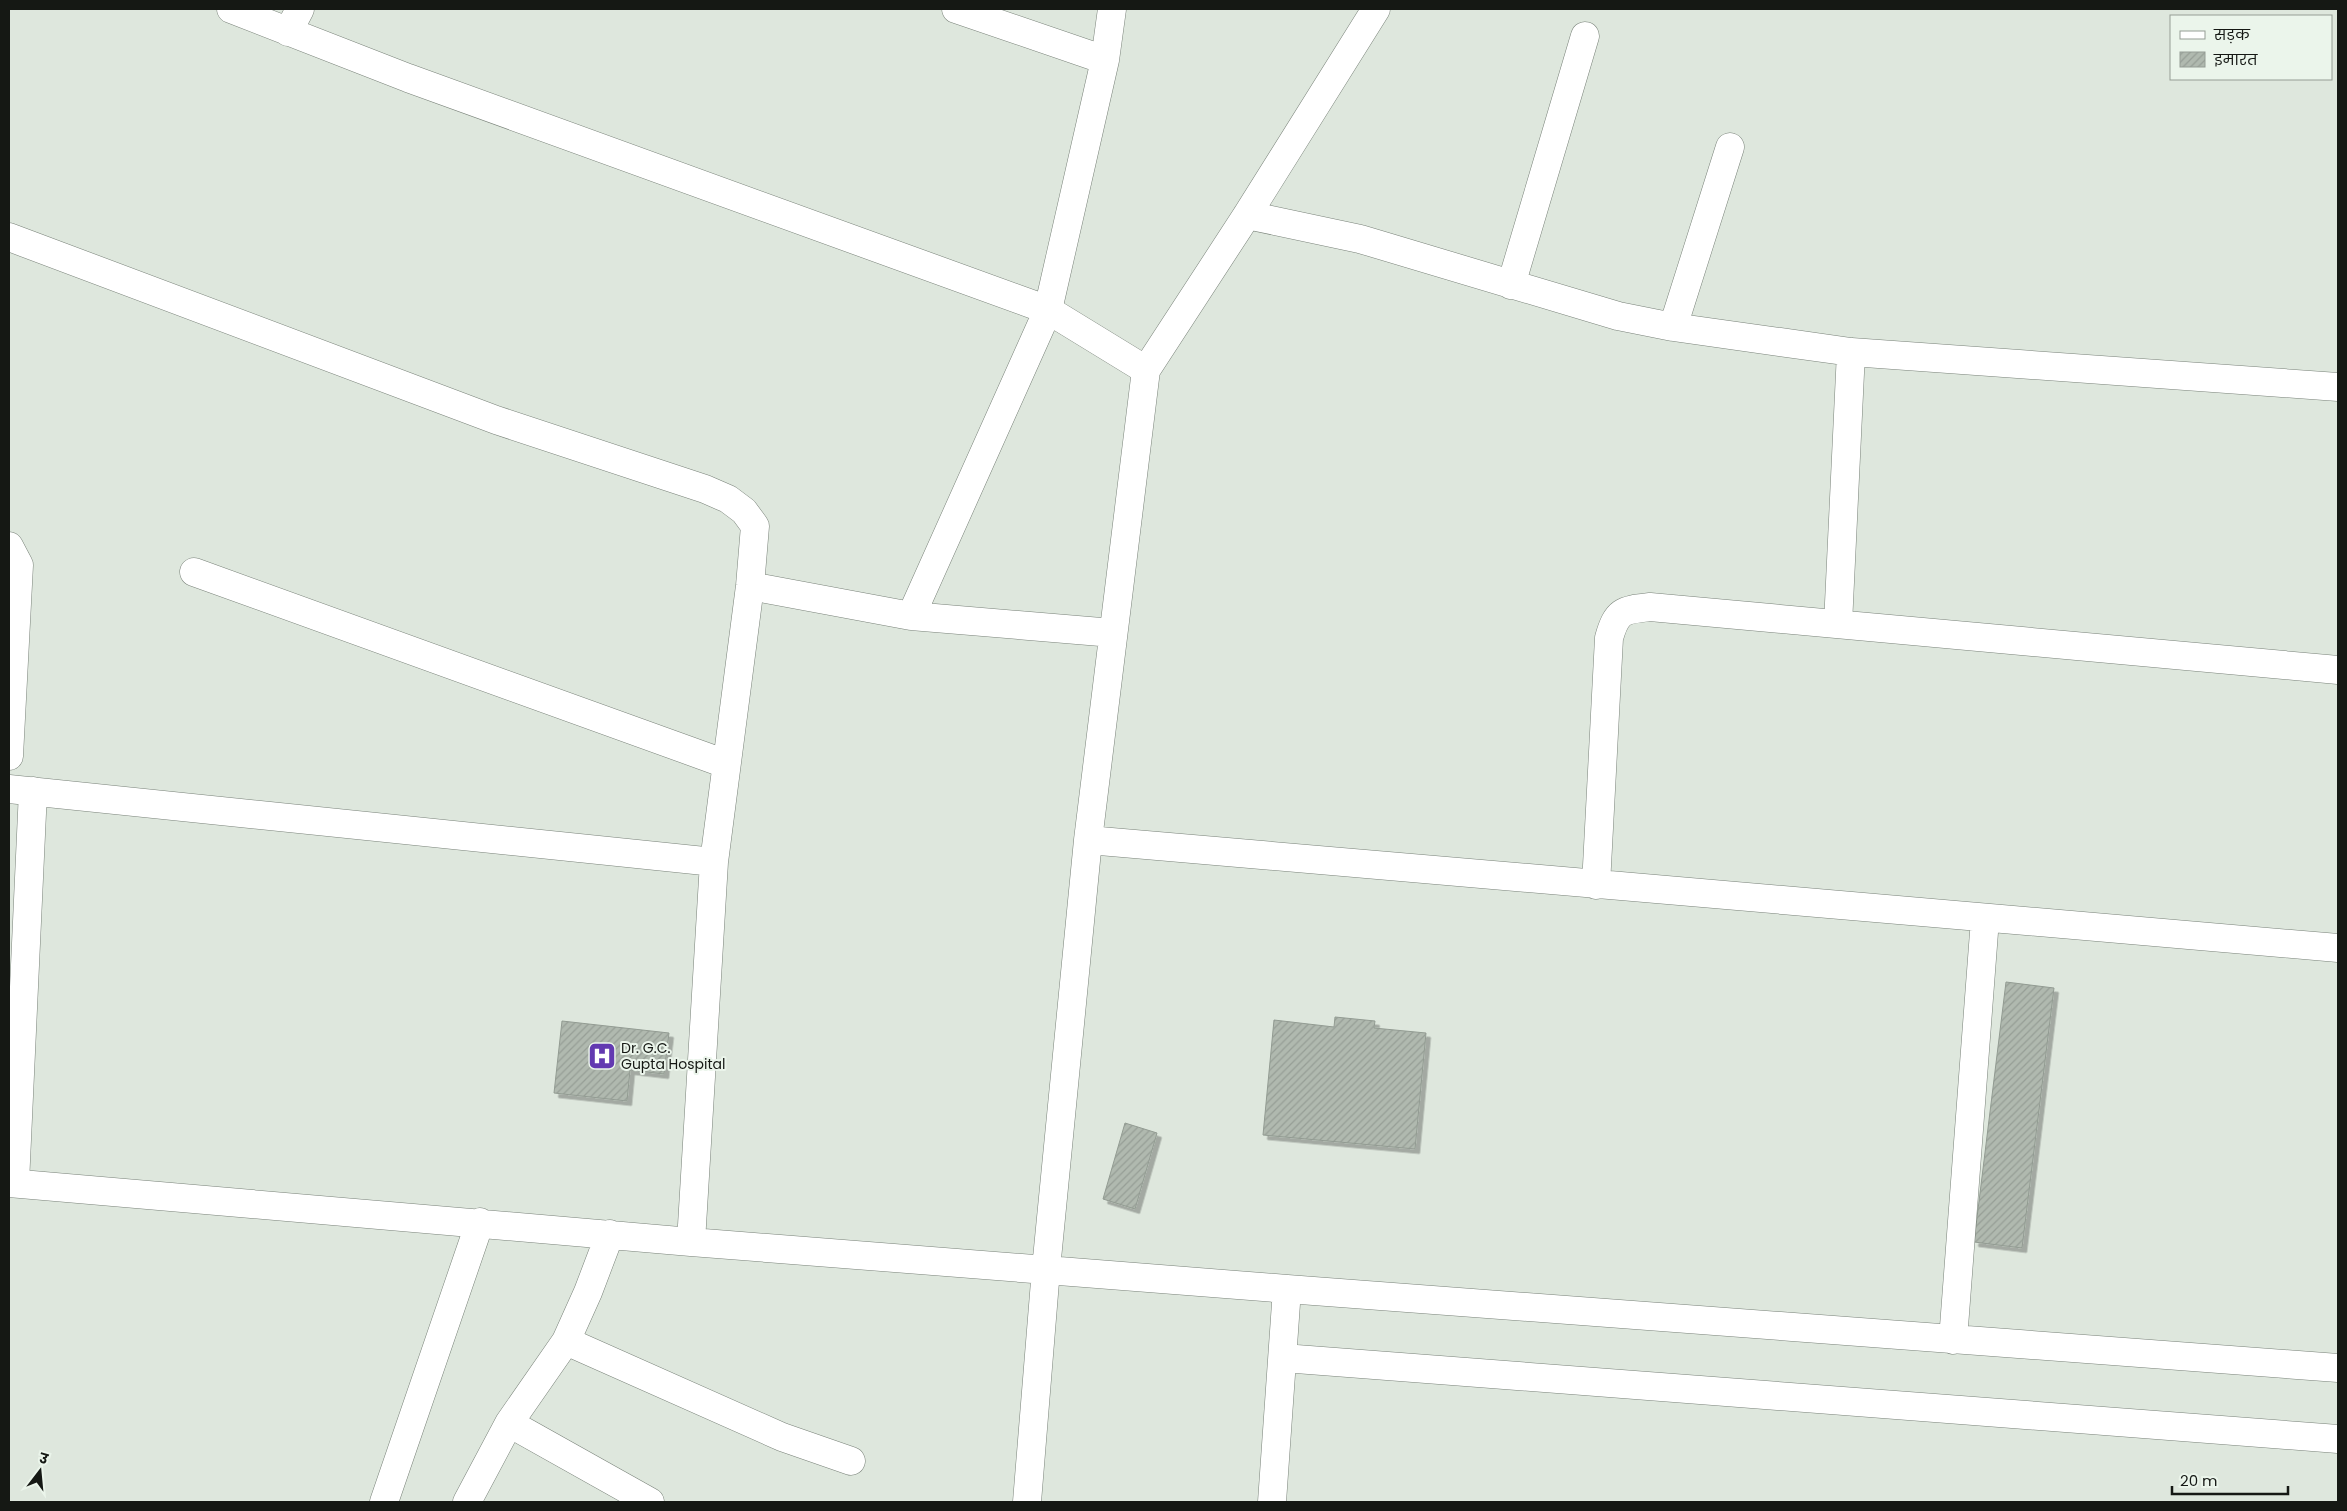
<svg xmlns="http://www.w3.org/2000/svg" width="2347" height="1511" font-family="Poppins,'Noto Sans Devanagari',sans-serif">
	<defs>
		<pattern id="building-hatch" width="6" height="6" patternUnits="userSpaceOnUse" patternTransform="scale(1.25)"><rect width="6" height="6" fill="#b0b9af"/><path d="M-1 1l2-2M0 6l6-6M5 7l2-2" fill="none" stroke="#969e96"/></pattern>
		<filter id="shadow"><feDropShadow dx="4.5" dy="4.5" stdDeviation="0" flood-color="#0004"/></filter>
	</defs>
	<rect width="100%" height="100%" fill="#dee7dd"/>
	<path fill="url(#building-hatch)" stroke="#929b92" filter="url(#shadow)" d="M2006,982L2054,988L2022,1248L1974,1242Z
		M1335,1017L1375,1021L1374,1028L1426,1033L1415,1149L1263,1135L1274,1020L1334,1027Z
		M562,1021L669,1033L664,1074L630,1070L627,1101L554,1093Z
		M1125,1123L1157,1133L1135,1209L1103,1199Z"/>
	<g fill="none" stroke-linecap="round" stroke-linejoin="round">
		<g stroke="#798279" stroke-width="29">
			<path id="minor" d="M231,9L408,78L1048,310L1146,370
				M956,9L1105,60
				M288,32L300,9
				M1247,215L1360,239L1618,316L1673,327L1851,352L2338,387
				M9,237L496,420L705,489L728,499L744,511L755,526L750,586L714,862L691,1242
				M1511,285L1585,36
				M1673,327L1730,147
				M9,546L19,565L9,756
				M194,572L726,764
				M750,586L911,616L1113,633
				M911,616L1048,310L1105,60L1112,9
				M1838,624L1851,352
				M9,789L714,862
				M1088,840L2338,948
				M1596,885L1609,638C1617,610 1623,610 1650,607L2338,670
				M9,1183L691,1242L1287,1289L2338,1368
				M15,1183L33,791
				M1953,1340L1985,919
				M566,1341L782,1437L851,1461
				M1283,1358L2338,1439
				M509,1423L650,1502
				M384,1502L480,1222
				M467,1502L509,1423L566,1341L588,1292L610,1234
				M1027,1502L1046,1269L1088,840L1146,370L1247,215L1376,9
				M1272,1502L1287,1289"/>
		</g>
		<use href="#minor" stroke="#fff" stroke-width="28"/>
	</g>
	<defs>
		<g id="hospital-square" transform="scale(1.4375)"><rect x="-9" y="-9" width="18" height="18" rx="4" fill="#633ab1" stroke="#ebf5eb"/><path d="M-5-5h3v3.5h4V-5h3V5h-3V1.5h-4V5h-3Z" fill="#fff"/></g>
	</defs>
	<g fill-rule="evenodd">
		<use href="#hospital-square" x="602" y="1056"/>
	</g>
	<g text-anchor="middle" stroke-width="4" stroke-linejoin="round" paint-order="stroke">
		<g font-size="14" fill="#151814" stroke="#ebf5eb" text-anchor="start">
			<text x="621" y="1053">Dr. G.C.<tspan x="621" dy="16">Gupta Hospital</tspan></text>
		</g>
	</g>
	<rect width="2347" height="1511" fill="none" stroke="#151814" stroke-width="20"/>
	<rect x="2170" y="15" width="162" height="65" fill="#ebf5eb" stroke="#959d95"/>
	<rect x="2180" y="31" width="25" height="8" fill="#ffffff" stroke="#959d95"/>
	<text x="2214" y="40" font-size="15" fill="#151814">सड़क</text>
	<rect x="2180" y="52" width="25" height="15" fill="url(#building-hatch)" stroke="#959d95"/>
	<text x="2214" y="65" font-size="15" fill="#151814">इमारत</text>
	<g transform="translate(40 1471) rotate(16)" stroke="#ebf5eb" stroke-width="4" paint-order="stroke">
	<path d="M0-4L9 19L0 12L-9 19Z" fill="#151814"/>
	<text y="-8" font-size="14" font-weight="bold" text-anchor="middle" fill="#151814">उ</text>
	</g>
	<path d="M2172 1486v8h116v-8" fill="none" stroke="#151814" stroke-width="2.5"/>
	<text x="2180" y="1486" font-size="15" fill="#151814" stroke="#ebf5eb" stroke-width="4" paint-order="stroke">20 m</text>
</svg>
